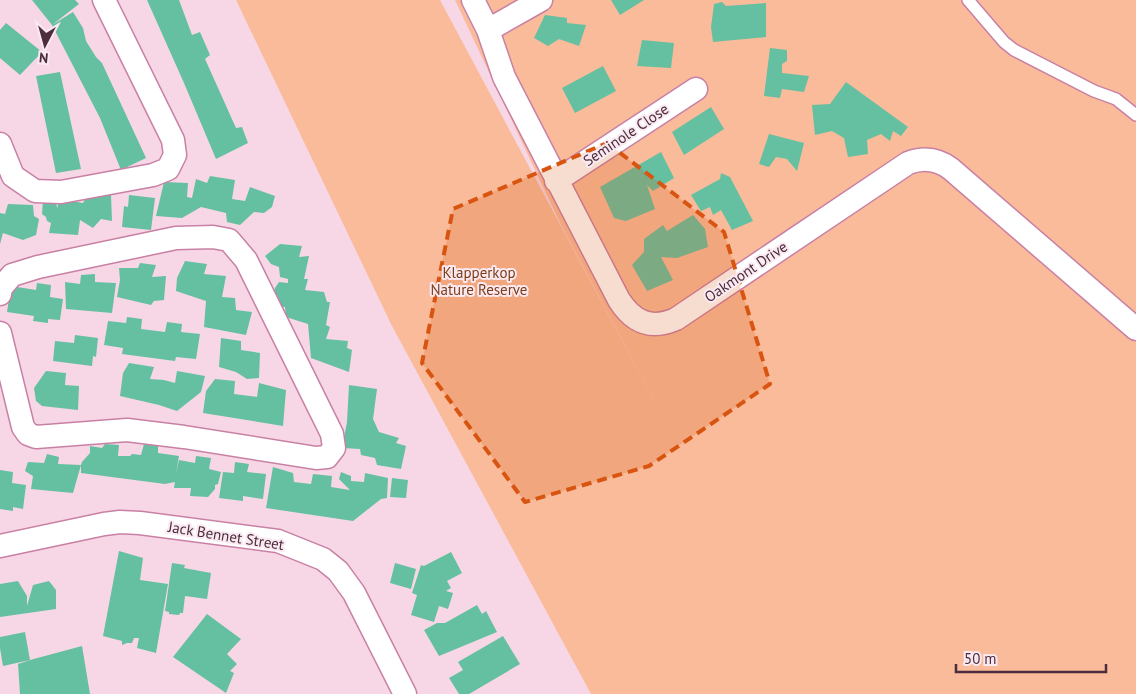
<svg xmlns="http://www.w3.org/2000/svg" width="1136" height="694" font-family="'PT Sans',sans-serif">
	<rect width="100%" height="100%" fill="#f7d7e6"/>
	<path fill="#f9bb9a" d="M236,0H440L678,445L561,225L455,0H1136V694H591L392,326Z"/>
	<path fill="#64c0a0" d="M32,0H75L79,4L52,25Z
		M147,0H179L192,35L200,32L210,55L205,59L236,128L242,127L248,143L216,159L184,83Z
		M611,0H644L620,15Z
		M722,2L726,6L766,3V37L713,42L711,27L714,4Z
		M73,12L83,28L86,41L96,57L102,63L146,158L121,170L100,118L52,25Z
		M545,15L567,18V23L586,25L579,46L559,39L548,46L534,38Z
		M6,23L42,52L20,75L0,58V30Z
		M642,40L674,43L671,68L637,66Z
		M770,48L787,50V61L782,64V73L809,76L804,92L782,89L780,98L764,96Z
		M603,66L616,91L575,113L562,88Z
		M60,72L81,169L56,173L36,76Z
		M846,82L908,127L901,136L893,131L890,141L881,134L867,140L868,154L848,157L844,138L832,131L815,135L812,105L830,104Z
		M711,107L724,129L684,155L672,132Z
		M769,134L804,143L797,171L787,159L776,157L769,167L759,164Z
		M661,152L674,178L653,191L647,185L655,209L626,221L614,218L600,187Z
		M721,173L730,177L753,221L732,230L721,210L713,215L710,207L701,211L691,195L720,179Z
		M210,176L235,180L232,199L245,201L250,187L275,196L272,207L264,213L254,212L240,225L227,222L226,213L201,207L182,218L156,216L164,182L188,183L187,197L192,198L196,179L207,183Z
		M89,192L111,195L112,221L101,219L93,228L80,220L78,235L49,233L51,223L47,221L46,217L42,214L43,200H56L57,208L60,199L83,203Z
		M129,195L155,198L151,230L122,227L124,206L128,207Z
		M8,204L33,205L34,216L39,219L36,235L23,240L3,233L0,244V213L5,214Z
		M693,215L705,229L708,247L677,258L661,257L673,280L647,291L632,265L644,252V239L663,225L667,231Z
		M280,244L302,246L299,257L309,256L304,279H308L305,290L324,292L327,302H330L326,325L330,327L326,339L348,341L347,348L352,350L349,372L311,358L308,324L286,317L285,307L269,306L275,288L279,282L288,283V279L280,277L279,267L271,264L265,256Z
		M185,261L207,264L204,274L226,276L222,297L235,298L236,310L252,312L246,335L204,327L206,301L176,291L177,278Z
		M140,263L156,265L152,277L166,276L164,300L154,301L151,305L117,297L120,280L119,268H138Z
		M95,274V282L116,283L112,313L66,309L65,282L80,284L81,275Z
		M37,283L51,285L50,297L63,299L60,320L48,319V323L33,321L34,316L7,312L11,286L36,290Z
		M127,317L142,319L141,329L165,332L167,322L182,324L181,332L200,334L196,359L176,357L175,361L122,354L123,348L104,345L108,321L126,323Z
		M75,335L98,338L96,357L93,356L92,366L53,361L55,341L74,343Z
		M221,338L241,341V350L260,353L259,378L247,379L236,372L219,367Z
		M129,363L154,367L150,379L164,380L175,383L177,371L205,376L201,392L177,411L159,405L120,396L123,373Z
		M46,371L66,373L65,385L79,386L78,410L42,406L36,401L34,388Z
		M215,379L235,381L234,394L257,397L259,383L286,390L283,426L203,413L206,391Z
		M349,385L377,389L373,419L379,432L399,438L396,443L406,446L401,469L377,465L375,458L361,455L360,449L342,448L347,422Z
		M105,444L119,445L118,456H130L132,454L141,455L144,444L158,445V453L179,456L176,473L179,460L195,463L196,456L211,458L209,469L221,472L218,484L215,485V489L208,497L190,496L191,488H174L175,482L165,484L81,473V465L73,493L31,489L33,476L25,471L28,462L44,463L47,454L59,457L58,464L81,465L82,462L90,453V446L102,448Z
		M235,462L249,464L247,472L266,474L263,499L243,496V501L219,498L223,472L234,473Z
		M273,467L293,473L294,482L311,484L313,474L332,476L331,487L350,490L339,479L341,472L351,476V481L364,482L365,473L388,478L387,498L381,499L353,521L266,508Z
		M0,470L13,472L12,483L26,485L23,509L13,507V511L0,509Z
		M392,478L408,480L406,498L390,497Z
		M119,551L143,558L140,580L168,584L156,653L137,648L139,638H134L132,643H127L122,645V641L103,636Z
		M451,552L462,573L447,581L451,588L446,591L453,593L448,609L439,606L434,622L411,615L417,595L412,593L421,565L424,566Z
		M172,563L185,565L184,568L211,573L207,599L185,596L183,613H180L179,615L169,614V612L165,611Z
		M395,563L416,569L411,589L390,583Z
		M18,581L27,596V606L33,585L49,581L56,590V609L0,617V584Z
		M477,605L482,614L486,611L497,632L439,656L424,630L437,623H445Z
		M207,614L241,639L227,654L237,664L230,671L234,673L226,693L173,657Z
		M25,632L30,660L82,646L90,694H20L18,664L30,660L3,666L0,648V637Z
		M503,636L520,664L469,694H459L449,678L463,670L458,662Z"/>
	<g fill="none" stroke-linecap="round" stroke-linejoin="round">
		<g stroke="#c980a5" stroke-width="14">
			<path id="service" d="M968,0L1004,42L1014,50L1094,91L1116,99L1136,115"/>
		</g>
		<g stroke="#c980a5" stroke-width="25">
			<path id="minor" d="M473,0L488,30L504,77L619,300C633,322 651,330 676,319L908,163C924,157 938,159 951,169L1136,329
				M488,30L541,0
				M0,144L13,176L35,191L61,192L153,175L168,169L175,155L173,140L104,0
				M556,181L696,89
				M0,294L1,288L12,275L38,267L176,238L213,237L229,240L246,260L332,434L334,448L327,457L316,458L184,437L127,430L36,437L28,434L23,427L0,333
				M0,546L104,524L120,522L140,523L278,541L323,559L338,571L354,593L405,694"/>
		</g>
		<use href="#service" stroke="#fff" stroke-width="11"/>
		<use href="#minor" stroke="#fff" stroke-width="22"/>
	</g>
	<path fill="#d85511" fill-opacity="0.2" stroke="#d85511" stroke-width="4" stroke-dasharray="10 6" stroke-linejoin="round" d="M607,143L724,232L770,384L649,466L525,502L422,363L453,209Z"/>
	<g text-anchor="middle" stroke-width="4" stroke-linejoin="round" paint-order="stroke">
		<g font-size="15" fill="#4c2d3d" stroke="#fae9f1">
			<text transform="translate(626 135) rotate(-34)" y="5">Seminole Close</text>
			<text transform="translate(746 272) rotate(-34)" y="5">Oakmont Drive</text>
			<text transform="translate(226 536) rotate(9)" y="5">Jack Bennet Street</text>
		</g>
		<g font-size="15" fill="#7c3d17" stroke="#fae9f1">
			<text x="479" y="278">Klapperkop<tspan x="479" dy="17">Nature Reserve</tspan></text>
		</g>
	</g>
	<g transform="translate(45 45) rotate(186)" stroke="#fae9f1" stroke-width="4" paint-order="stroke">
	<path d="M0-4L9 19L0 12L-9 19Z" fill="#4c2d3d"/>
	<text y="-8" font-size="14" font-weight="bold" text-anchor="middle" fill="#4c2d3d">N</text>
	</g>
	<path d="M956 664v8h150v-8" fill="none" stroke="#4c2d3d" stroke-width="2.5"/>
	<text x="964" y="664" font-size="15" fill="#4c2d3d" stroke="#fae9f1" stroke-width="4" paint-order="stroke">50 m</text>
</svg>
